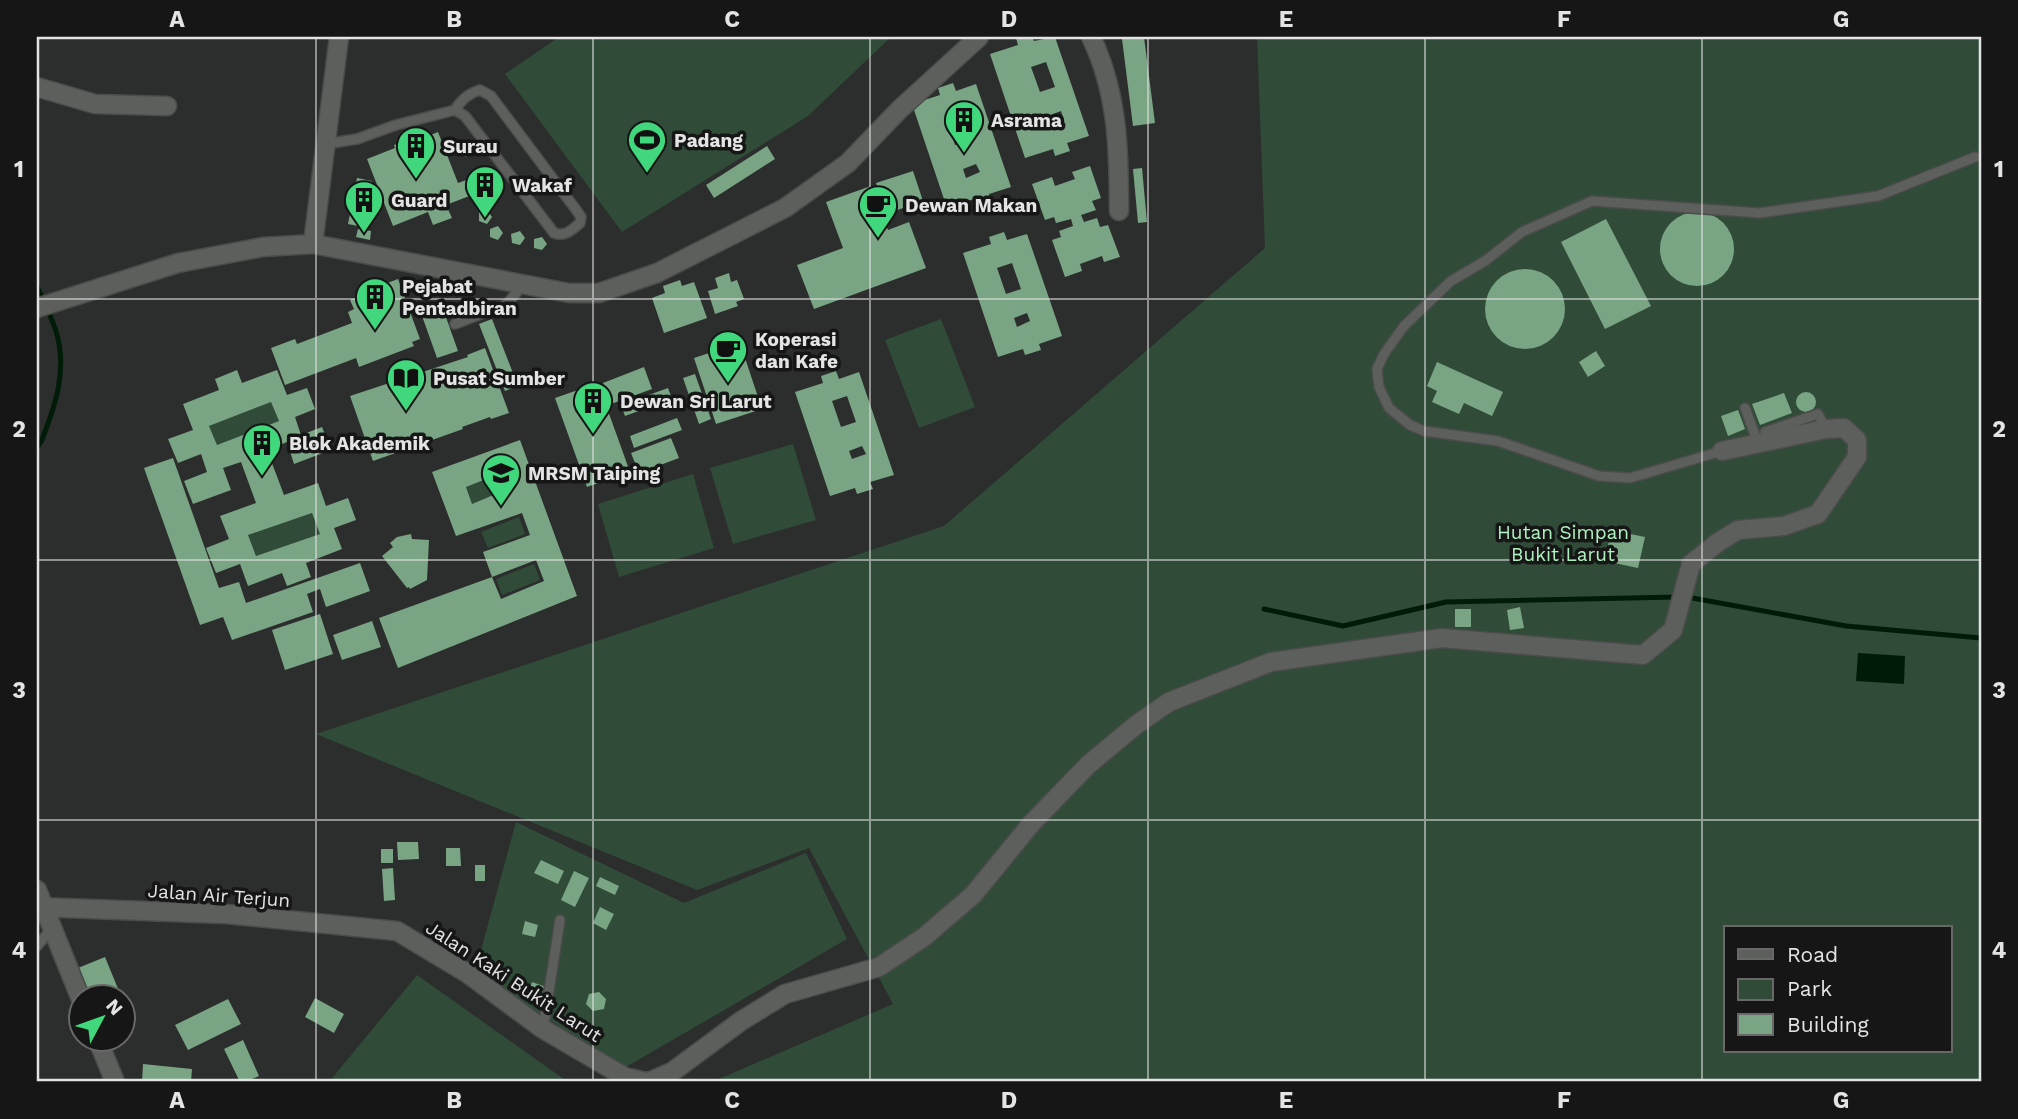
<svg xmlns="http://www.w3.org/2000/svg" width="2018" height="1119" font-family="'Work Sans',sans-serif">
	<rect width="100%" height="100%" fill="#2b2e2c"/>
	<path fill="#304c38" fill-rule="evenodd" d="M559,37H891L808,116L622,232L505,74Z
		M1257,37H1981V1082H712L893,1004L809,848L697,890L316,734L944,526L1265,248ZM1726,928H1950V1051H1726Z
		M941,319L975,407L919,428L885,340Z
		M271,402L279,421L217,445L209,426Z
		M793,444L816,520L733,544L710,468Z
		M504,472L510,488L472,504L466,487Z
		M693,474L714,548L619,577L598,504Z
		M312,513L320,534L256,556L248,535Z
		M519,517L525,534L488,548L481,532Z
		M534,564L540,580L502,595L496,579Z
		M516,822L684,903L806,853L847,939L624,1068L475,972Z
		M417,975L568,1082H329Z"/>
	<path fill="#001c09" d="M1858,653L1905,656L1904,684L1856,681Z"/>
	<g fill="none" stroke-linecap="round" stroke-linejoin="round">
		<path stroke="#001c09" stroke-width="5" d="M37,286C43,301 51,316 56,331C68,370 55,407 41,442L37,447
			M1687,597L1846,626L1981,638
			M1264,609L1343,626L1446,602L1677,597"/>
	</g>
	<path fill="#7aa585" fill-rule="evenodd" d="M1019,37H1032L1034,41L1055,37L1089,136L1067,143L1070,151L1055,156L1053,149L1025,158L990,54L1018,45L1016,38ZM1046,62L1055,87L1040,92L1031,67ZM1061,111L1064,120L1051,125L1048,116Z
		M1144,37L1155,123L1133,126L1122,39Z
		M953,83L956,91L976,84L1011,187L989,194L991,201L976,206L974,199L947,208L912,104L940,95L938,88ZM961,114L970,140L955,145L946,119ZM976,164L980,172L966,178L963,169Z
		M438,132L458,183L472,178L477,193L446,205L452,218L433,225L428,212L393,226L367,159L395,148L394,145L409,140L411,143Z
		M469,143L472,151L466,157L458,153L460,144Z
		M767,146L775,159L714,198L706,185Z
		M1090,166L1101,198L1092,201L1096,210L1081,215L1084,222L1097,218L1100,227L1108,225L1120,257L1104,262L1102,256L1080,264L1082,271L1065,277L1052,240L1061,237L1059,231L1073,226L1071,219L1056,223L1054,217L1045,220L1032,184L1052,177L1055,186L1075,179L1072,172Z
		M1142,168L1147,222L1138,223L1133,169Z
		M913,171L923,201L886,214L876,183Z
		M357,178L372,181L363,227L348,224Z
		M871,186L888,230L909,222L926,268L814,309L797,265L843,248L826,202Z
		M487,210L492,217L487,224L479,221V212Z
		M1660 249a37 37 0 1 1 74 0a37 37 0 1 1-74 0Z
		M1606,219L1651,306L1605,329L1561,242Z
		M498,226L503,233L498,240L490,237V229Z
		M358,229L371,231L370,240L356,237Z
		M520,231L525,238L520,245L512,243L511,234Z
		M1004,232L1007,240L1027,234L1062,336L1039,344L1041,350L1025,355L1023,349L998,357L963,253L991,244L989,237ZM1012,263L1021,289L1006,294L997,268ZM1027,313L1030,321L1017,327L1014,318Z
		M542,237L547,244L542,250L534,248V239Z
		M1485 309a40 40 0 1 1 80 0a40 40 0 1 1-80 0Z
		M729,273L731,282L737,280L744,299L736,302L738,306L715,314L708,291L718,288L715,278Z
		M398,279L420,339L412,342L414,346L359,367L356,358L285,385L271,348L295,339L297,344L352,323L348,312L354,309L350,300L376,291L374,288Z
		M680,280L682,286L694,282L707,318L664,333L652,298L665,293L663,286Z
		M442,306L458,351L437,358L421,313Z
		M492,319L518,386L505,391L479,324Z
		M740,343L762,409L716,424L694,358Z
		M485,348L509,413L491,419L490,417L462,427L463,429L373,461L350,396L468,357L467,355Z
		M1596,351L1605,366L1588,377L1579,362Z
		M1437,362L1503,392L1492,416L1464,403L1459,414L1432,402L1437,391L1427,386Z
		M644,367L652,389L611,404L603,383Z
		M237,370L242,383L277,370L287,395L307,388L315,409L295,417L301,435L322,427L331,450L294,464L287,442L267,450L284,495L318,483L326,506L348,498L356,520L334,528L342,549L306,563L311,577L287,586L282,573L248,586L240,564L216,573L206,548L229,539L220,516L256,503L241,462L223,468L231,490L193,504L184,481L207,472L201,454L178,463L168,439L193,430L183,404L219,390L215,379ZM271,402L279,421L217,445L209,426ZM312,513L320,534L256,556L248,535Z
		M836,371L839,379L859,372L894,475L870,482L873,489L857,494L855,488L830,496L795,392L823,383L821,376ZM847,396L856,422L841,427L832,401ZM862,446L866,454L852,459L849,451Z
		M695,374L711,419L699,424L683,378Z
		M598,383L630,472L587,487L555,398Z
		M668,388L672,399L625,416L621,405Z
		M1796 402a10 10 0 1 1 20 0a10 10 0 1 1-20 0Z
		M1784,393L1792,413L1760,425L1752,404Z
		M1738,410L1745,429L1728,436L1721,416Z
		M677,418L682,430L634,448L630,436Z
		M671,438L679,458L639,473L631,453Z
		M520,440L577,596L398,668L379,618L492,577L501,599L544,581L536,560L492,577L483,552L530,535L522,513L456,536L432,472ZM504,472L510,488L472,504L466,487Z
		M173,458L219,588L239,582L246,603L360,563L370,591L326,607L320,589L317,590L307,594L313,612L232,640L223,617L200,625L144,468Z
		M1611,530L1645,537L1638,568L1605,561Z
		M411,534L412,539L429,540L427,580L410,589L409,587L407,588L382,556L393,547L390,543L397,537Z
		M1520,607L1524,628L1510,630L1507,610Z
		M1455,609H1471V627H1455Z
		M320,614L333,654L285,670L272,630Z
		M372,621L381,647L342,660L333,635Z
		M397,842H418L419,859L398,860Z
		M446,848H460L461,866H446Z
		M381,849H393V863H381Z
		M541,860L564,871L558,884L534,873Z
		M475,865H485V881H475Z
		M393,868L395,900L384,901L382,869Z
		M574,871L589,878L575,907L561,900Z
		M600,877L619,886L615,895L596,886Z
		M600,907L614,914L606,930L593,923Z
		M525,921L538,925L535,937L522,934Z
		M105,957L121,996H90L78,968Z
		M532,982L546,987L541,1003L527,998Z
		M599,992L606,999L604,1009L593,1011L586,1004L589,994Z
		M315,998L344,1014L334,1033L305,1017Z
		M228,999L241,1024L188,1050L175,1025Z
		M243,1040L259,1076L245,1082H240L224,1049Z
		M143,1064L192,1069L191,1082H142Z"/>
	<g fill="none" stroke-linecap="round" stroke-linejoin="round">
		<g stroke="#4a4c4a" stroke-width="12">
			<path id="service" d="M325,144L357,139L396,125L455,110L465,116L554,233C565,237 572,230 580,223L581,217L577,211L491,96L480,90C469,93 461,100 455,110
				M455,324L507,304L517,292L514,283
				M1745,408L1758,443
				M1765,432L1818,414L1826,429
				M1722,451L1630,478L1599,476L1498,441L1424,431L1410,425L1389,408L1379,387L1377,369L1384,354L1404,326L1451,281L1485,261L1522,232L1592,201L1760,213L1878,196L1975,157
				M37,946L53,927
				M543,1029L560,920"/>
		</g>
		<g stroke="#4a4c4a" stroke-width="21">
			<path id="minor" d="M1091,37C1118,93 1119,150 1119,211
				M37,87L95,104L167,106
				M313,244L339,37
				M37,308L178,263L263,247L313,244L569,293H599L657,273L785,208L848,163L899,110L979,37
				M37,890L80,997
				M37,907L226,914L397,931L467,973L543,1029L625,1077L646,1082
				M97,1038L115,1082
				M649,1082L672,1072L741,1021L785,994L879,967L924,937L973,895L1031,824L1088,765L1136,725L1169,702L1271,662L1442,638L1643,655L1673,630L1691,564L1717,543L1738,530L1784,526L1818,514L1857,457V440L1844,428L1826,429L1722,451"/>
		</g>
		<use href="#service" stroke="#5d5f5d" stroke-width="9"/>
		<use href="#minor" stroke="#5d5f5d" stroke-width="18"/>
	</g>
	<path fill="none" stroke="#e3e4e3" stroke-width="2" stroke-opacity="0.55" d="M316,37V1082M593,37V1082M870,37V1082M1148,37V1082M1425,37V1082M1702,37V1082M37,299H1981M37,560H1981M37,820H1981"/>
	<defs>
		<g id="building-pin" transform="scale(2.0125)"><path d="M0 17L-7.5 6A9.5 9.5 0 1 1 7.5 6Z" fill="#41d77c" stroke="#151615"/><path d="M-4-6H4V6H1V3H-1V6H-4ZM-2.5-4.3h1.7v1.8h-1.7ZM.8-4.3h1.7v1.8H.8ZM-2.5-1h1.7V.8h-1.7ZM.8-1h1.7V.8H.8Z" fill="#111"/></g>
		<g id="stadium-pin" transform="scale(2.0125)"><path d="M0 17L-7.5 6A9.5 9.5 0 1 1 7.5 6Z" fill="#41d77c" stroke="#151615"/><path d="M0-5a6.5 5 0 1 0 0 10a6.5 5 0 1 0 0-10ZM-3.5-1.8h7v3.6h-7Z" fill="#111"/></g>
		<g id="cafe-pin" transform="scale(2.0125)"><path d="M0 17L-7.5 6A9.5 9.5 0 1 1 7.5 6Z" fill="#41d77c" stroke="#151615"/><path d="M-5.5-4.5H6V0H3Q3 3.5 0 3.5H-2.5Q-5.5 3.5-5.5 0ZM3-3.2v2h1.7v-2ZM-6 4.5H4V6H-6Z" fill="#111"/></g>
		<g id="library-pin" transform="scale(2.0125)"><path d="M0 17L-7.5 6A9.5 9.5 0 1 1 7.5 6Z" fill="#41d77c" stroke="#151615"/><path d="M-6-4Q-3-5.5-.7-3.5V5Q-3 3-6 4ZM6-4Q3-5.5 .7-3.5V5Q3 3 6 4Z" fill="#111"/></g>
		<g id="school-pin" transform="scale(2.0125)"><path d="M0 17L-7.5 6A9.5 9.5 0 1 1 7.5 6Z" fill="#41d77c" stroke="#151615"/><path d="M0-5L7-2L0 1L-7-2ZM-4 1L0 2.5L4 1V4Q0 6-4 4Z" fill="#111"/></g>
	</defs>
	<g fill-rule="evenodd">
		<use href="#building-pin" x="964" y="120"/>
		<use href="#stadium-pin" x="647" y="140"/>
		<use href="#building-pin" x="416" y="146"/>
		<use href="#building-pin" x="485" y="185"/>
		<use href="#building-pin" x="364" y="200"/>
		<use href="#cafe-pin" x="878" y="205"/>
		<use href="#building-pin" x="375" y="297"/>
		<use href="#cafe-pin" x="728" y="350"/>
		<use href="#library-pin" x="406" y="378"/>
		<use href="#building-pin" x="593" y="401"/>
		<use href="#building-pin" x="262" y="443"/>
		<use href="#school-pin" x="501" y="473"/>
	</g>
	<g text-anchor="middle" stroke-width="7" stroke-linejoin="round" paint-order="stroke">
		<g font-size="19" font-weight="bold" fill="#e3e4e3" stroke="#151615" text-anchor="start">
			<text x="991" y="127">Asrama</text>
			<text x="674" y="147">Padang</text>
			<text x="443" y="153">Surau</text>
			<text x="512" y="192">Wakaf</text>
			<text x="391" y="207">Guard</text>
			<text x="905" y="212">Dewan Makan</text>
			<text x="402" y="293">Pejabat<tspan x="402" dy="22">Pentadbiran</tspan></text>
			<text x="755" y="346">Koperasi<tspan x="755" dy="22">dan Kafe</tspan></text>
			<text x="433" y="385">Pusat Sumber</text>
			<text x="620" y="408">Dewan Sri Larut</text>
			<text x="289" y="450">Blok Akademik</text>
			<text x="528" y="480">MRSM Taiping</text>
		</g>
		<g font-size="19" fill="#aef1c0" stroke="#151615">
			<text x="1563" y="539">Hutan Simpan<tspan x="1563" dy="22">Bukit Larut</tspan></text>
		</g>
		<g font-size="19" fill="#e3e4e3" stroke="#151615">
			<text transform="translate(219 895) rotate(4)" y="7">Jalan Air Terjun</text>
			<text transform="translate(514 981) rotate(33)" y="7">Jalan Kaki Bukit Larut</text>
		</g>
	</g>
	<rect width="2018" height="1119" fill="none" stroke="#151615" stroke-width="77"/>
	<rect x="1724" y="926" width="228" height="126" fill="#151615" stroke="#676867" stroke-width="2"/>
	<rect x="1738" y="949" width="35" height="10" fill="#5d5f5d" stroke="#676867" stroke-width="2"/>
	<text x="1787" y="962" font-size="21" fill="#e3e4e3">Road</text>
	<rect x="1738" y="979" width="35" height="21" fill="#304c38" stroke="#676867" stroke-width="2"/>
	<text x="1787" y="996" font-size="21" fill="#e3e4e3">Park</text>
	<rect x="1738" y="1014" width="35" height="21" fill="#7aa585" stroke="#676867" stroke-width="2"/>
	<text x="1787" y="1032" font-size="21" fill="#e3e4e3">Building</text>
	<g transform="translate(102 1018) rotate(49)"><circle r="33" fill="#151615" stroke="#676867" stroke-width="2"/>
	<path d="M0-5L12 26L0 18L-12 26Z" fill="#41d77c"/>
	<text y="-10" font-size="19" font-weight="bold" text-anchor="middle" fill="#e3e4e3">N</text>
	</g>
	<rect x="38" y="38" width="1942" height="1042" fill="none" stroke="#e3e4e3" stroke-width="2.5"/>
	<g font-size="23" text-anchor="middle" font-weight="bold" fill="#e3e4e3">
		<text x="177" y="27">A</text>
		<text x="454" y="27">B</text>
		<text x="732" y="27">C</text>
		<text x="1009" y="27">D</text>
		<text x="1286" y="27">E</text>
		<text x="1564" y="27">F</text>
		<text x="1841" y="27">G</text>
		<text x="19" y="177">1</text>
		<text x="1999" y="177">1</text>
		<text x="19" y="437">2</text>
		<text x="1999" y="437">2</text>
		<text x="19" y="698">3</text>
		<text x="1999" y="698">3</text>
		<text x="19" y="958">4</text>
		<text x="1999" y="958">4</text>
		<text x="177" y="1108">A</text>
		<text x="454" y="1108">B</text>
		<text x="732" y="1108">C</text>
		<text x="1009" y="1108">D</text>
		<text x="1286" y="1108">E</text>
		<text x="1564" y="1108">F</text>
		<text x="1841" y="1108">G</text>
	</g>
</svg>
